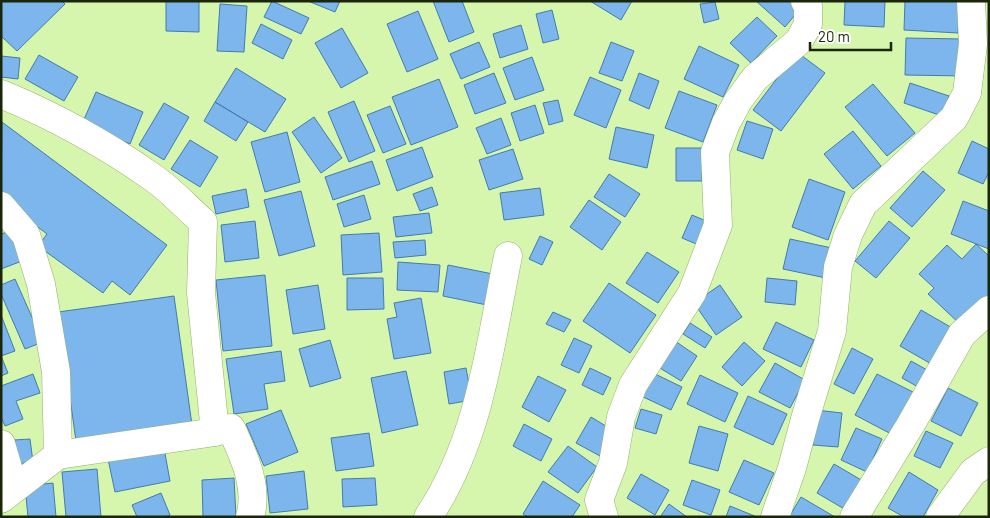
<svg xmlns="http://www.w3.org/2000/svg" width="990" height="518" font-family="Barlow,sans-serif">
	<rect width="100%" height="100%" fill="#d6f6ae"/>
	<path fill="#7cb6ec" stroke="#427bae" d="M1,1H62L65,4L17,51L1,36Z
		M166,1H199V32L166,31Z
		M272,1L309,18L301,34L264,17Z
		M308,1H340L335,12Z
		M433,1H462L474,32L449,42Z
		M590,1H632L621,20Z
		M756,1H791L800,9L785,27Z
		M845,1H885L884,27L844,25Z
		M905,1H960L958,33L904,30Z
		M715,2L719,19L704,23L700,4Z
		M220,4L247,6L244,52L217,51Z
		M552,10L559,39L543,43L536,14Z
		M418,11L438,59L407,72L387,24Z
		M757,17L777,36L751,63L730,43Z
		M261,24L292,40L283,59L252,43Z
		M521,25L528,49L500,58L493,34Z
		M342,28L368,73L341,88L315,43Z
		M906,38L963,39V76L905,75Z
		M479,42L490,67L461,79L450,54Z
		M611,42L634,51L622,81L599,73Z
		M699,46L739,65L723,97L684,79Z
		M797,52L825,73L781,131L753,110Z
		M39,55L78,77L64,101L25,79Z
		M1,56L20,58L18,79L1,77Z
		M532,57L544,90L515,100L503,68Z
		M236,68L286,99L265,132L215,102Z
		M494,73L506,103L475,114L464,85Z
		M639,73L659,81L649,109L629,100Z
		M590,77L621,90L606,128L574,115Z
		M439,79L458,127L411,145L392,97Z
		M910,83L949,96L942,116L904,103Z
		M873,84L915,133L887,156L845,107Z
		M679,91L717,105L703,142L665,128Z
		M96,92L143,112L130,144L82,124Z
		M558,100L563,121L549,125L543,103Z
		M354,101L375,151L349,162L328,112Z
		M215,102L248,122L236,141L204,121Z
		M164,103L189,117L164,160L139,145Z
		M535,105L544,133L520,141L511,113Z
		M390,106L406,144L383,153L367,115Z
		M314,117L342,158L321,173L292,132Z
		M501,118L511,145L487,154L476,128Z
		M747,121L773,129L763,159L737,150Z
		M2,122L167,245L130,295L112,281L103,293L38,246L47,234L1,199Z
		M616,127L654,135L647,168L609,159Z
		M853,131L881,166L853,189L824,154Z
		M287,132L300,182L265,192L251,142Z
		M190,140L218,157L200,187L171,169Z
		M972,141L989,149V172L983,184L958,173Z
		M422,147L433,177L397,191L386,160Z
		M676,148H702V181H676Z
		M513,149L523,179L489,190L479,160Z
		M372,161L380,184L333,200L325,177Z
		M923,171L945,190L912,227L890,208Z
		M609,174L640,194L625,217L594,197Z
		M809,179L845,192L828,240L792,227Z
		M432,187L438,205L420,211L413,194Z
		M540,188L544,215L504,220L500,193Z
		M246,189L249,207L216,214L212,196Z
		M301,191L315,246L279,256L264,200Z
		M364,195L371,219L344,227L337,204Z
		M589,200L621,222L602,250L570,227Z
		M963,201L989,211V249L951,234Z
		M429,213L432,233L396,237L393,217Z
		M692,215L711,223L701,246L682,238Z
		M255,221L259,258L225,262L221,225Z
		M889,221L910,238L876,278L855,261Z
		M10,231L22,261L1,269V234Z
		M379,233L382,272L343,275L341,235Z
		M540,236L553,242L542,265L529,259Z
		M790,239L832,248L826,278L783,269Z
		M425,240L426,255L395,258L393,242Z
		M976,244L989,256V296L961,325L928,294L934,288L919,274L947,245L962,259Z
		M647,252L679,272L658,303L626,283Z
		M398,262L440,265L438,292L397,290Z
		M448,265L493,274L487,305L443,296Z
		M265,275L272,346L223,351L216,280Z
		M347,278H383L384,309L347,310Z
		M767,278L797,281L795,305L765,302Z
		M15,279L43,342L25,349L1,294V285Z
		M609,283L656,315L630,353L583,321Z
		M318,285L325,329L293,334L286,290Z
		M720,285L742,317L716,335L694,303Z
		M174,296L192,425L76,441L58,312Z
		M421,298L431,353L394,359L387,319L397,317L394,303Z
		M921,310L954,329L933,365L900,346Z
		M553,312L571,320L564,332L546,324Z
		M1,315L15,351L1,356L8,373L1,376Z
		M776,322L814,340L801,367L763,349Z
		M690,323L712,337L705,348L683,334Z
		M574,338L592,346L579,373L561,365Z
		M672,339L697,356L681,381L655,365Z
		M330,340L341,378L310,387L299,349Z
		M744,342L765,361L742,386L722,367Z
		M852,348L873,359L854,394L834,384Z
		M281,351L285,381L264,384L268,409L234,414L226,359Z
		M911,361L929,371L920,388L902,378Z
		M775,363L805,380L790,408L759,392Z
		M466,368L472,400L449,404L444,372Z
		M590,368L611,378L603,395L582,385Z
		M406,371L418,425L382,433L371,378Z
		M653,373L682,387L671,410L641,396Z
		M33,374L40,393L16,401L23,419L5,426L1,417V386Z
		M877,374L917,394L895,436L855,415Z
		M700,375L738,393L725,422L687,404Z
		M538,376L566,390L549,422L522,407Z
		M948,388L978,403L961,436L931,421Z
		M748,396L787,414L773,445L734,427Z
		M641,409L662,415L656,434L635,428Z
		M281,410L298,452L264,466L246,424Z
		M816,410L842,413L838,447L813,445Z
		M591,417L614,431L600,456L576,443Z
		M524,424L552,439L541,461L513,446Z
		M699,426L728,434L718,471L689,463Z
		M856,428L882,439L867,472L841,460Z
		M926,431L953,443L940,468L914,456Z
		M369,433L374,466L336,471L331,438Z
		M30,439L33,462L16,464L14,440Z
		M568,446L597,467L578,493L548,472Z
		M164,448L170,481L115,492L108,459Z
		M744,460L774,473L759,505L729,492Z
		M834,464L863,481L846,510L817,493Z
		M97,469L101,517H66L62,472Z
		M304,471L308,509L270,513L266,476Z
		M909,472L938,490L923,517H904L888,508Z
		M641,474L669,490L655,515L627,498Z
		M234,478L236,517H203L202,480Z
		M375,478L377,505L343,507L342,479Z
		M692,480L720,490L711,515L683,505Z
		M543,481L580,505L572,517H528L523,514Z
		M53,483L56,517H28L25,486Z
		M161,493L170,515L165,517H137L132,505Z
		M801,497L835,517H789Z
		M669,504L687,517H660Z
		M730,506L757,517H726Z"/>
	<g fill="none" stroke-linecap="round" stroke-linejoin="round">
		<g stroke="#93b16c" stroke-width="29">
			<path id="minor" d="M1,94C54,116 105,144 152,177C170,189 186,207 203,222L201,293L215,432L231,428C243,455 259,486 250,517
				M1,206L26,235L41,284L56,372L58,455
				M1,444L14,488
				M1,499L58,455L215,432
				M428,517C480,440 490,345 508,256
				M604,517L599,500L613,463L621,417L633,385L692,293L718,225L715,152L726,123L738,101L755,78L799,41L808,24V6L805,1
				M775,517L792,468L805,419L832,331L838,267L848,235L863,204L954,118L967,93L973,44L971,1
				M854,517L911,424L962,334L989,310
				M940,517L973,472L989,461"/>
		</g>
		<use href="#minor" stroke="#fff" stroke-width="28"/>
	</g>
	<rect width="990" height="518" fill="none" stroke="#1a2509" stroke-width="5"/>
	<path d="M810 42v8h81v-8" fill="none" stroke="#1a2509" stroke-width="2.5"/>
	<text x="818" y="42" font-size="15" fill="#1a2509" stroke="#ffffff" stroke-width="4" paint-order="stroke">20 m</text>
</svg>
